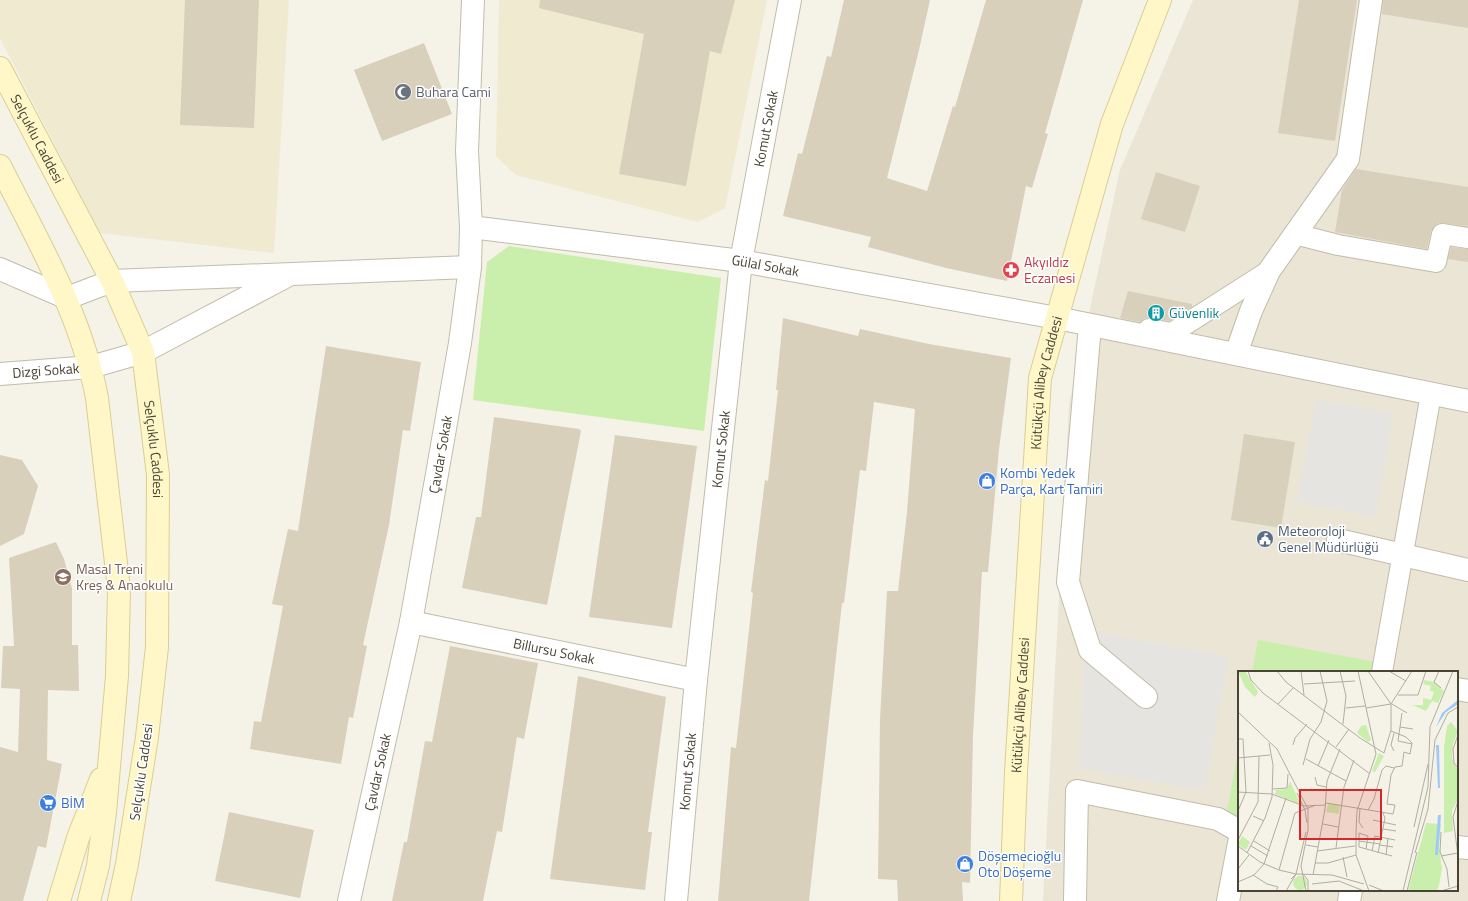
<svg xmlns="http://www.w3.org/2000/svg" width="1468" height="901" font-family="'Titillium Web',sans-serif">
	<rect width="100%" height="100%" fill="#f5f3e7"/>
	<path fill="#eae5d5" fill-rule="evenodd" d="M1193,0H1468V901H1043L1069,405L1120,170ZM1239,672H1457V890H1239Z"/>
	<path fill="#f0ead0" d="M0,0H289L274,253L100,233L0,38Z
		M499,0H767L725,208L698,222L516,175L496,156Z"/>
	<path fill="#caeeac" d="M509,246L721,278L704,431L473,400L487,262Z
		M1258,640L1376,662L1374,672H1252Z
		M1239,746V821L1226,818Z"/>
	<path fill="#e6e4e0" d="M1316,400L1393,413L1376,517L1297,502Z
		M1090,631L1228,657L1205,791L1080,768L1084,659Z"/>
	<path fill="#d8d0bb" d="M185,0H259L254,128L180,125Z
		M540,0H735L721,54L710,51L686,186L619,174L644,34L539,8Z
		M844,0H930L919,50L887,178L927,191L953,106L955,107L986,0H1083L1045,133L1048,134L1032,188L1026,186L1007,281L946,268L868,247L871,237L783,216L798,153L802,154L827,56L831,57Z
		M1299,0H1357L1335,141L1278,133Z
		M1383,0H1468V28L1382,14Z
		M424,43L452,114L382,141L354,70Z
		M1356,169L1468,187V226L1438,223L1431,231L1427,249L1335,232L1342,190Z
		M1156,172L1200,186L1185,232L1141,219Z
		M1451,247L1468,249V262L1448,259Z
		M1128,291L1192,304V307L1170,321L1151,318H1145L1140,322L1120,318Z
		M783,318L858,336L860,329L929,344L1011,358L999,449L988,572H982L973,736L970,883L962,882L963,901H898L897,880L878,879L880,719L887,591H898L907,512L915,409L874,402L866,471L860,470L844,603H842L809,901H718L731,747L736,748L753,593L751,592L765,480L768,481L778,390H776Z
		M326,346L421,362L410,431L403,430L389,525L363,645L367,646L353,718L349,717L341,764L250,749L254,721L261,722L283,606L272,604L288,529L298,531Z
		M494,417L579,429L581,431L547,605L462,588L476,517H481Z
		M1244,434L1295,442L1281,528L1231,520Z
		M615,435L697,446L672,628L589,617Z
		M0,455L22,460L38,486L24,534L0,546Z
		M56,542L64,559L72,588V645H78L79,691L48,690L47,760L62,764L46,848L38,846L23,901H0V747L18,752L20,689L1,688L3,646H14L9,558Z
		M450,646L538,663L524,739L517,737L502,832L497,831L483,901H392L404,842H407L425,741L432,742Z
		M578,676L666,697L648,832H652L645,890L550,879Z
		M229,812L314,830L300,898L215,881Z"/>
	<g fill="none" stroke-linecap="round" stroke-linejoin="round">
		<g stroke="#c2bca9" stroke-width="22">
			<path id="pedestrian" d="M1295,234L1338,245L1436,262L1442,234L1468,238
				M1149,329L1172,333L1269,271
				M1382,672L1431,394"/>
		</g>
		<g stroke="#c2bca9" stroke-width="24">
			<g id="minor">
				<path id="s1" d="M471,227L741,261L1057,318L1468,401"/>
				<path d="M0,269L67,298L112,281L470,267"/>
				<path d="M1090,325L1068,582L1090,650L1146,697"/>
				<path d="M1236,354L1251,311L1269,271L1348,159L1371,0"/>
				<path id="s2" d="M0,374L91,367L143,352L287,276"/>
				<path d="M1338,540L1468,570"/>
				<path id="s3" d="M411,622L696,680"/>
				<path d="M1457,689L1468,691"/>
				<path d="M1457,847L1468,848"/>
				<path id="s4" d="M349,901L411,622L460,343L470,267L471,227L467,151L473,0"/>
				<path id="s5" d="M676,901L696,680L741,261L790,0"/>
				<path d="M1075,901L1077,791L1218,819L1239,831"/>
				<path d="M1228,901L1239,843"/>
				<path d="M1349,901L1351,890"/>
			</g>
		</g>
		<g stroke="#dace92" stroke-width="24">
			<g id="secondary">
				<path id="s6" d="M0,68L112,281L143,352L158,475L157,647L147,737L127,864L119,901"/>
				<path d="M0,166C38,241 81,314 97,398L119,589L117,676L105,812L98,866L89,901"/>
				<path d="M59,901L78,838L101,779"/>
				<path id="s7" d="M1011,901L1016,772L1040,378L1112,124L1160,0"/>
			</g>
		</g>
		<use href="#pedestrian" stroke="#fff" stroke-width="20"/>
		<use href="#minor" stroke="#fff" stroke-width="22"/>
		<use href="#secondary" stroke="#fff7c8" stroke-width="22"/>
	</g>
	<defs>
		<g id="mosque-disc" transform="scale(0.9)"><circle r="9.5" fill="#6b7280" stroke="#fff"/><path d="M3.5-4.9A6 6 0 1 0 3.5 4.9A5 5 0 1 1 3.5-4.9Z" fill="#fff"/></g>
		<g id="pharmacy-disc" transform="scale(0.9)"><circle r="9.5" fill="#e0444e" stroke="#fff"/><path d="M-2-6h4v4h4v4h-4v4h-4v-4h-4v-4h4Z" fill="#fff"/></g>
		<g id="building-disc" transform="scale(0.9)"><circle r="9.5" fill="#0f9aa8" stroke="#fff"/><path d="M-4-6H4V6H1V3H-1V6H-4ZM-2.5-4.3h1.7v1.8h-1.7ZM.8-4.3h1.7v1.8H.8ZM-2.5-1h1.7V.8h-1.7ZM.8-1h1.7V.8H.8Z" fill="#fff"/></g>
		<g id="shop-disc" transform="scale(0.9)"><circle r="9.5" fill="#3f7fe0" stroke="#fff"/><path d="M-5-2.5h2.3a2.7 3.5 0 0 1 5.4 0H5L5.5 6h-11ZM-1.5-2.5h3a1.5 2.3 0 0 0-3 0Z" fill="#fff"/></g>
		<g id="civic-disc" transform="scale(0.9)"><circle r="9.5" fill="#5c6f8a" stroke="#fff"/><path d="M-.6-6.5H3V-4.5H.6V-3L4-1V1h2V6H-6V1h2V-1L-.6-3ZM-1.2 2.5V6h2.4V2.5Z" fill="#fff"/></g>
		<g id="school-disc" transform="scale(0.9)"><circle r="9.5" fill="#8d6e63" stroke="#fff"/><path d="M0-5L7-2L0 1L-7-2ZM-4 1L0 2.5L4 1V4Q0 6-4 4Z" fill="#fff"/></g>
		<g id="supermarket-disc" transform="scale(0.9)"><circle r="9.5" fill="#3f7fe0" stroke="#fff"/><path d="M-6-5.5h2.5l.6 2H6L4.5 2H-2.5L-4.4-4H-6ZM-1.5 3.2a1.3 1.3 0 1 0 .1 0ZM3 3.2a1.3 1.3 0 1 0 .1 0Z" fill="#fff"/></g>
	</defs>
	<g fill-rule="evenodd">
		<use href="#mosque-disc" x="403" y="92"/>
		<use href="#pharmacy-disc" x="1011" y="270"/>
		<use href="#building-disc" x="1156" y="313"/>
		<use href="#shop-disc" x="987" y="481"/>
		<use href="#civic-disc" x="1265" y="539"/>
		<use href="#school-disc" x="63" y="577"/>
		<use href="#supermarket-disc" x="48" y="803"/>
		<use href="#shop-disc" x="965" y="864"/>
	</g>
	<g text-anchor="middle" stroke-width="3" stroke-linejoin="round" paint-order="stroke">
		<g font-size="14" fill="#5b616d" stroke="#fff" text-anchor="start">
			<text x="416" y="97">Buhara Cami</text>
		</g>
		<g font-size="14" fill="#4a4435" stroke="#fff">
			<text dy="5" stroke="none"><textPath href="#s5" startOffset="778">Komut Sokak</textPath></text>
			<text dy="5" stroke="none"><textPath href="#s6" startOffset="80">Selçuklu Caddesi</textPath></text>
			<text dy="5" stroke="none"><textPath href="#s1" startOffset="297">Gülal Sokak</textPath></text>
			<text dy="5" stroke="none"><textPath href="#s2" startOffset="46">Dizgi Sokak</textPath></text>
			<text dy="5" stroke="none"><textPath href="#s7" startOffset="520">Kütükçü Alibey Caddesi</textPath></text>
			<text dy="5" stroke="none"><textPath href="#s6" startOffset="416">Selçuklu Caddesi</textPath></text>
			<text dy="5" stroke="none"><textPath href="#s5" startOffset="454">Komut Sokak</textPath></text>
			<text dy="5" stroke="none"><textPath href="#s4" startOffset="456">Çavdar Sokak</textPath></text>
			<text dy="5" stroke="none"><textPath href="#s3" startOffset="146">Billursu Sokak</textPath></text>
			<text dy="5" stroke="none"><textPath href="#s7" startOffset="196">Kütükçü Alibey Caddesi</textPath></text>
			<text dy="5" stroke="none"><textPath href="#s5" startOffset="130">Komut Sokak</textPath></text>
			<text transform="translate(141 772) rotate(-82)" y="5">Selçuklu Caddesi</text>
			<text dy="5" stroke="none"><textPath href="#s4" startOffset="132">Çavdar Sokak</textPath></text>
		</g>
		<g font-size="14" fill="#be3a42" stroke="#fff" text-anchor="start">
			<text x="1024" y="267">Akyıldız<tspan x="1024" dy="16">Eczanesi</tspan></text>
		</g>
		<g font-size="14" fill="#0d838f" stroke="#fff" text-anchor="start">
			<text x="1169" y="318">Güvenlik</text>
		</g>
		<g font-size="14" fill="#366cbe" stroke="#fff" text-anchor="start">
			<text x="1000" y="478">Kombi Yedek<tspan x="1000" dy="16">Parça, Kart Tamiri</tspan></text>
			<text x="61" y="808">BİM</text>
			<text x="978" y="861">Döşemecioğlu<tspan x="978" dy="16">Oto Döşeme</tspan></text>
		</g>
		<g font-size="14" fill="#4e5e75" stroke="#fff" text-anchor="start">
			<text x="1278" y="536">Meteoroloji<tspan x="1278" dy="16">Genel Müdürlüğü</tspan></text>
		</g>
		<g font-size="14" fill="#785e54" stroke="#fff" text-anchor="start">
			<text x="76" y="574">Masal Treni<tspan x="76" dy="16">Kreş &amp; Anaokulu</tspan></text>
		</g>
	</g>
	<g transform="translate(1238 671)">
		<rect width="220" height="220" fill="#f5f3e7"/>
		<path d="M0,0H7L20,21L17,26L7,16ZM186,9L196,11L206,20L200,32L194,30L188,40L174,34H185V27L193,29L196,21L192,20L193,15L185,13ZM213,51L220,60L215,73L214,87L220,100V129L214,139L215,160L206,162V76L209,55ZM128,54L133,69L130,71L119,62L123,55ZM141,82L146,85L137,101L134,100ZM52,110L61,130L60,132L37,123L38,119L49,118ZM90,133L102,134L101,143L88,141ZM188,152L203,153L201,176L204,198L201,214L199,220H170ZM4,165L12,171L8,179L0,173ZM55 212a7 7 0 1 1 14 0a7 7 0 1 1-14 0Z" fill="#caeeac"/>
		<path d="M220,29V33L208,41L198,56L204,42ZM198,74H201L202,117H200ZM200,144H203L200,184H197Z" fill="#9dcaf8"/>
		<path fill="none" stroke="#b1ada0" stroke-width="1" d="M10,0L13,9L25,22L132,103M39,0L48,11L122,67L146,82L153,59V33L130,0M63,0L66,24M102,0L108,25L105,53M120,0L138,83L119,140L118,161V184L131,220M151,0L168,10M201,0L196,11L203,17M66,13L117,10M160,24H180L188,0M40,33L56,16M153,33L174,0M154,33L169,42M108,37L127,35M128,37L153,33M0,41L39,78L70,138V159L63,195L68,220M164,42L160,70L174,73M162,56L175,58M153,60L168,66L174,72L172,83L166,81L164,95L157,96L153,104L149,133L157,134M220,64L215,78L216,92L220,97M0,68H5L8,121L0,140M55,74L57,67L69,53M98,76L111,58M156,80L153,74L156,62M0,87L32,84M68,88L108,110M65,94L72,68L83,51L89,30L82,0M80,95L91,69M77,106L79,114L88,116M35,118L49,117L50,103M0,121L34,123L66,135L88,134M59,122L67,139L69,152M220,130L215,146L220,185M88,132L155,143L157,134M122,137L121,151L125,157M130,139L136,128L144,99L148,95L156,97M15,145L26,150M135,149L158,154M85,153L100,156M176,156L190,93M145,158L158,160M203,161L202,181L209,198L211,216M0,169L20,131L21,85M16,170L32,180M121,170V162L130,165L128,178M142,173L121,170V176L154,185M68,174L80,176M142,174L155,176M0,175L22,191L41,199L57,142L78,134M13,175L30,185M98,177L106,116L116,89M79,180L117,175M134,180L137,165L157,169M9,182L27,147L34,126L35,94L31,72M140,182L147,147L145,142M177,182L190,138L197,69L210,42L220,36M148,184L150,167M203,185L220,182M105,186L109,206M77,192H90L118,184M0,198L11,184M41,199L58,203L94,204L126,213M65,203L70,209V220M15,204L29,213L40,216L38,220M75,204L87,138L89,110L102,78M53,208L58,203L68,161M0,211L16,204L26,193L48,127M74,213L101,210L126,220M131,214L146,220M48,220L58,203M165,220L190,116L192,56L215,0M169,220L179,181M203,220L220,215"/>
		<path fill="#d62828" fill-opacity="0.15" stroke="#d62828" stroke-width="2" d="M62,119H143V168H62Z"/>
		<rect width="220" height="220" fill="none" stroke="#4a4435" stroke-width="2"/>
	</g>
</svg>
